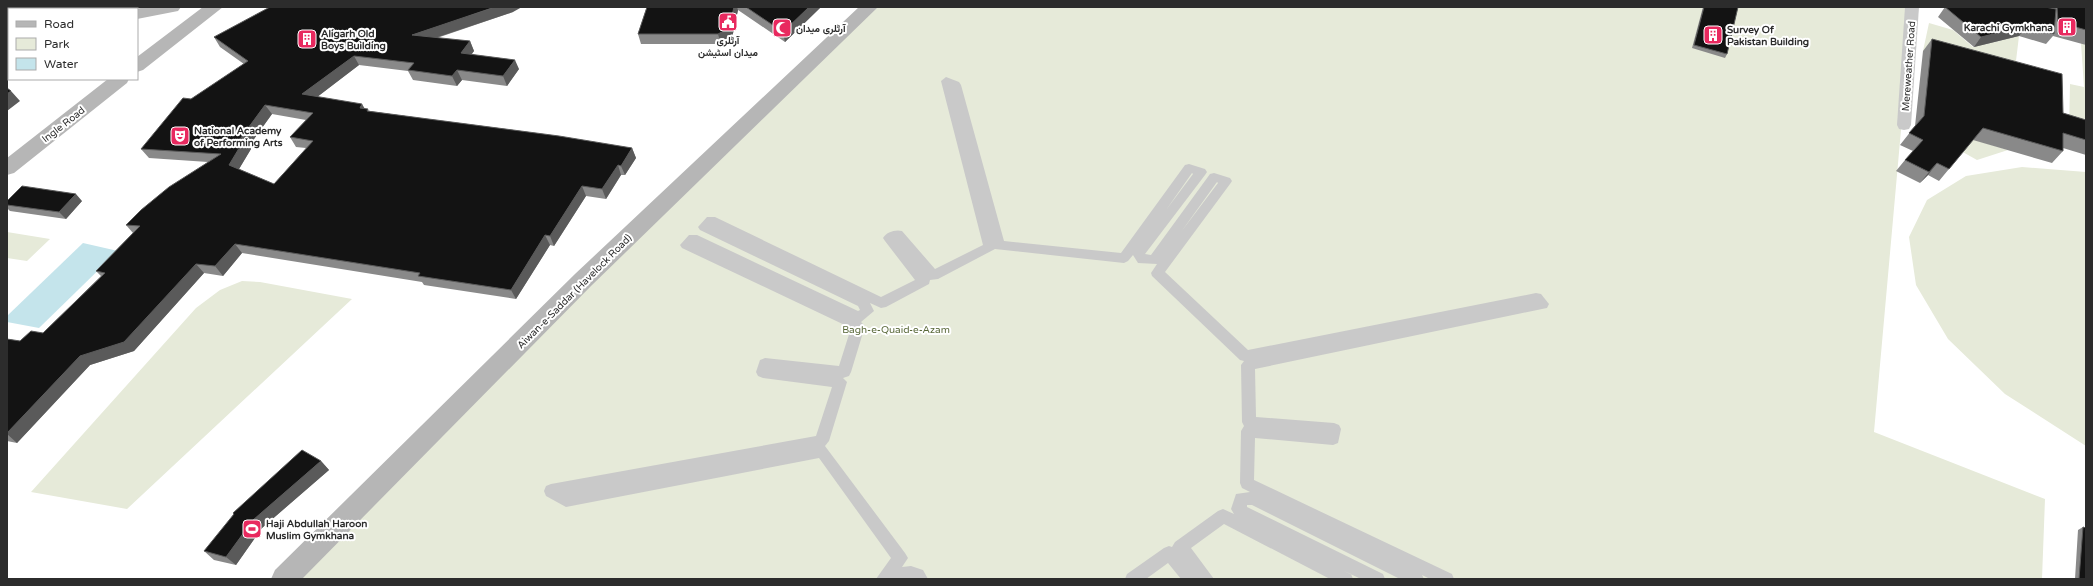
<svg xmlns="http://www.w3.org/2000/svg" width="2093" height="586" font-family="'Varela Round',Vazirmatn,sans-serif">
	<rect width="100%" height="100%" fill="#fff"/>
	<path fill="#e6ead9" d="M861,7H1912L1874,432L2045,499L2042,579H284Z
		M1929,23L1953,30L1973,47L2019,36L2015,69L1973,64L1923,51Z
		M2081,43L2086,45V135L2069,130L2070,84L2084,87Z
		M1959,135L2008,150L1977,160L1952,146Z
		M2022,167L2086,172V446L2005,394L1948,339L1916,285L1909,237L1927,200L1966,176Z
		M7,232L50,239L27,261L7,258Z
		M242,281L260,282L352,299L127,509L31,492L196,308L220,290Z"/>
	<path fill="#c4e4eb" d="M83,243L118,251L39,328L7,322V316Z"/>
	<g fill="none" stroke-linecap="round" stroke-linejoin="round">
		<path fill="#c9c9c9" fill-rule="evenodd" d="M946,77L959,82L961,85L1004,241L1121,253L1185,165L1189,164L1205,169L1207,172L1205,175L1145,254L1151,255L1210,174L1214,173L1230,178L1232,181L1230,184L1165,272L1248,350L1536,293L1541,294L1549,304L1547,308L1542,309L1255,369L1256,417L1334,423L1339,425L1341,429L1338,443L1333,445L1255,438L1254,480L1452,574L1454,579H1430L1422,575L1424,579H1400L1252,505H1247V507L1383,574L1385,579H1361L1344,571L1351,574L1353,579H1330L1224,524L1191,548L1214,579H1181L1168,563L1146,579H1125L1127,574L1164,548L1169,546L1172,547L1175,542L1218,511L1223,509L1234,514L1231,509L1236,494L1250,492L1242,488L1240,483L1241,431L1244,426L1242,422L1241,365L1244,361L1240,360L1152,276L1151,273L1157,264L1138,263L1133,255L1128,261L1124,263L995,249L938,279L930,280L929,284L886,307L881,308L870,303L874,311L861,322L865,326L851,372L849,376L843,378L847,382L829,441L825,446L905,553L908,558L902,567L911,566L923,570L928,579H876L891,558L819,458L566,507L546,496L544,491L546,486L551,484L816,436L832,387L763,378L758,376L756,372L760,360L765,358L839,366L851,328L682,248L680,245L689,235H697L858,311L860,310L858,306L700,230L698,227L707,217H715L881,297L915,280L885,241L883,238C886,232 896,229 902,231L935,269L983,245L941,81ZM1192,173L1193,174L1166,210ZM1217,182L1218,183L1181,232Z"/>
		<path fill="#c9c9c9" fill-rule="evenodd" d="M1905,7H1919L1911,125L1909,129L1904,130L1899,129L1897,125Z"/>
		<path fill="#b6b6b6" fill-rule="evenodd" d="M145,7H181L178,11L137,19L136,9Z
			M203,7H223L143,70L137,72V57Z
			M859,7H878L591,286L302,579H271L275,570L575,274Z
			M9,37V49L7,50V38Z
			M108,79H129L127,83L14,173L7,175V158Z"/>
	</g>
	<path fill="#898989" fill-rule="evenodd" d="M647,7H821L785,42L738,10L732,38L721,44H641L638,34Z
		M1703,7H1738L1727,54L1725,58L1692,48Z
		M1945,7H2086V45L2053,36L2046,44L2019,36L1974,47L1938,17Z
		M513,12L437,38L470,41L474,51L472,54L519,69L507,86L462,80L457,86L413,80L408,71L359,65L317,97L365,109L370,111L632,148L636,158L625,175H621L606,199L586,196L554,246L550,245L516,299L424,285L422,282L242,253L223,276L204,273L134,351L90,365L17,443L7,441V339L20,341L43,333L101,276L96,271L133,233L126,225L208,162L149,158L141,149L191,99L244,64L220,47L214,37ZM272,114L306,120L290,137L296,147L306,148L274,184L239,169L251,149L249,146Z
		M1932,39L2063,113L2086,120V155L2063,148V151L2052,163L1973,140L1939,181L1928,175L1920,183L1896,171L1905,160L1913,151L1900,145L1915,126L1923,51Z
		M7,201H82L66,219L10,211L7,208Z
		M321,461L329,470L262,528L236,565L214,560L204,551Z
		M2083,527L2086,579H2075L2078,530Z"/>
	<path fill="#5a5a5a" d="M23,7H86L78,9H14Z
		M495,7H522L513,12L417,44L412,35Z
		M734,7H737L738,10L732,38L721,44L718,34Z
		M809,7H821L785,42L783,32Z
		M9,10V25L7,26V11Z
		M2027,26L2019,36L1974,47L1981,37Z
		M470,41L474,51L465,62L461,53Z
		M354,56L359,65L308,104L302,94Z
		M515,60L519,69L507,86L503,76Z
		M457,70L462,80L457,86L452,76Z
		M11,91L20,101L7,111V94Z
		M362,104L368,114L360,108Z
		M265,105L272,114L249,146L251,149L236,174L229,165L235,146Z
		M632,148L636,158L625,175L621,166Z
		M1937,163L1928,175L1920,183L1929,172Z
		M618,165L621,175L606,199L602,189Z
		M582,186L586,196L554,246L550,236Z
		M76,194L82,201L66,219L59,212Z
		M545,235L550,245L516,299L511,290Z
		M235,244L242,253L223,276L215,266Z
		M196,264L204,273L134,351L90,365L17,443L7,434V433L80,356Z
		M321,461L329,470L262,528L236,565L226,557L253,520Z"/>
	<path fill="#131313" stroke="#5a5a5a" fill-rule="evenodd" d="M7,7H23L14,9H9V10L7,11Z
		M270,7H495L412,35L470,41L461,53L515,60L503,76L457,70L452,76L408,70L414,63L354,56L302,94L362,104L360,108L368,109L367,111L559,136L632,148L621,166L618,165L602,189L582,186L550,236L545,235L511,290L418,276L420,273L235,244L215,266L196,264L124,342L80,356L7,433V339L20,341L31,331L43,333L105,273L96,271L140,226L126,225L141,210L169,187L221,154L141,149L183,98L191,99L248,61L214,37ZM265,105L313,113L290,137L313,141L274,184L229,165L244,140L235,146Z
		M647,7H734L729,28L718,34H638Z
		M746,7H809L783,32Z
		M1704,7H1738L1727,54L1694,45Z
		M1945,7H2045L2056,9L2054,34L2027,26L1981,37Z
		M2057,7H2086V30L2058,22Z
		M1932,39L2062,74L2063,113L2086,120V140L2063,133V151L1983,128L1949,169L1937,163L1929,172L1905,160L1923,140L1909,133L1924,116Z
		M7,88L11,91L7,94Z
		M22,186L76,194L59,212L7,205V201Z
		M302,450L321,461L253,520L226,557L204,551L234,514L233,513Z
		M2083,527L2086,528V579H2079Z"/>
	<defs>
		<g id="civic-square" transform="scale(1)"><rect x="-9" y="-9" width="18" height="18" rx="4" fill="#e8295f" stroke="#fff"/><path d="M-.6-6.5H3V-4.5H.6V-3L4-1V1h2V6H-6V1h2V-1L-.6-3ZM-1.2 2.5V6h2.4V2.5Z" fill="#fff"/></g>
		<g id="building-square" transform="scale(1)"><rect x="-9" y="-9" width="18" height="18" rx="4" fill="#e8295f" stroke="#fff"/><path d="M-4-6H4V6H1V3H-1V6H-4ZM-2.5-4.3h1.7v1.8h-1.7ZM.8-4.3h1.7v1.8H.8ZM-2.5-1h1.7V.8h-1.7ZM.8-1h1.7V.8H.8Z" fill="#fff"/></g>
		<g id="mosque-square" transform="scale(1)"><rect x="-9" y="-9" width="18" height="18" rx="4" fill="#e8295f" stroke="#fff"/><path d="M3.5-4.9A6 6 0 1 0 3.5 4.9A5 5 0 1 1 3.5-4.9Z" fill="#fff"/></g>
		<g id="theatre-square" transform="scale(1)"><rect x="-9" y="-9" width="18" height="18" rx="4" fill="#e8295f" stroke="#fff"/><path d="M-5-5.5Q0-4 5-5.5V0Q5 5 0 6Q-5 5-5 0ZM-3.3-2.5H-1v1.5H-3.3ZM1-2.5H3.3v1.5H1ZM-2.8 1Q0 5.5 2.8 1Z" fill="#fff"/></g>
		<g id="stadium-square" transform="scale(1)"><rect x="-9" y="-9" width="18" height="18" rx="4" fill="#e8295f" stroke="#fff"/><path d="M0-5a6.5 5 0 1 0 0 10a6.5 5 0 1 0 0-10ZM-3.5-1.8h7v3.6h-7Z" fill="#fff"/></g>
	</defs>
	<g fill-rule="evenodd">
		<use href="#civic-square" x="728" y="22"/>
		<use href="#building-square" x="2067" y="27"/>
		<use href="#mosque-square" x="782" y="28"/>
		<use href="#building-square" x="1713" y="35"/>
		<use href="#building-square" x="307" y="39"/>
		<use href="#theatre-square" x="180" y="136"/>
		<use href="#stadium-square" x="252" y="529"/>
	</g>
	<g text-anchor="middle" stroke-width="4" stroke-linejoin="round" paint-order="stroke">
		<g font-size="10" font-weight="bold" fill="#2c2c2c" stroke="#fff" text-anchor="start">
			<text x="2053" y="31" text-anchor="end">Karachi Gymkhana</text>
			<text x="796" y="32">آرٹلری میدان</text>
			<text x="1727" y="33">Survey Of<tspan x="1727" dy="12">Pakistan Building</tspan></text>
			<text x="321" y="37">Aligarh Old<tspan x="321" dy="12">Boys Building</tspan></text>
			<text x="728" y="44" text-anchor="middle">آرٹلری<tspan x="728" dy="12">میدان اسٹیشن</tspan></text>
			<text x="194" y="134">National Academy<tspan x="194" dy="12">of Performing Arts</tspan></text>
			<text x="266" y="527">Haji Abdullah Haroon<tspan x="266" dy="12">Muslim Gymkhana</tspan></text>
		</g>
		<g font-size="10" fill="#2c2c2c" stroke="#fff">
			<text transform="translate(1908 66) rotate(-86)" y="4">Mereweather Road</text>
			<text transform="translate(63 124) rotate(-38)" y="4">Ingle Road</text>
			<text transform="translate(574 291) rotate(-45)" y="4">Aiwan-e-Saddar (Havelock Road)</text>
		</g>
		<g font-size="10" fill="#596839" stroke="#fff">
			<text x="896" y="333">Bagh-e-Quaid-e-Azam</text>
		</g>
	</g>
	<rect width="2093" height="586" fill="none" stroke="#2c2c2c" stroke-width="16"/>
	<rect x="8" y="8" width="130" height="72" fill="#ffffff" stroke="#ababab"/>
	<rect x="16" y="21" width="20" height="6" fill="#b6b6b6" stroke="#ababab"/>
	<text x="44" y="28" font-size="12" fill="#2c2c2c">Road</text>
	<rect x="16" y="38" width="20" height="12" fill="#e6ead9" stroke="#ababab"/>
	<text x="44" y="48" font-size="12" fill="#2c2c2c">Park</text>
	<rect x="16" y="58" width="20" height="12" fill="#c4e4eb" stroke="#ababab"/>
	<text x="44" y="68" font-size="12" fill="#2c2c2c">Water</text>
</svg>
